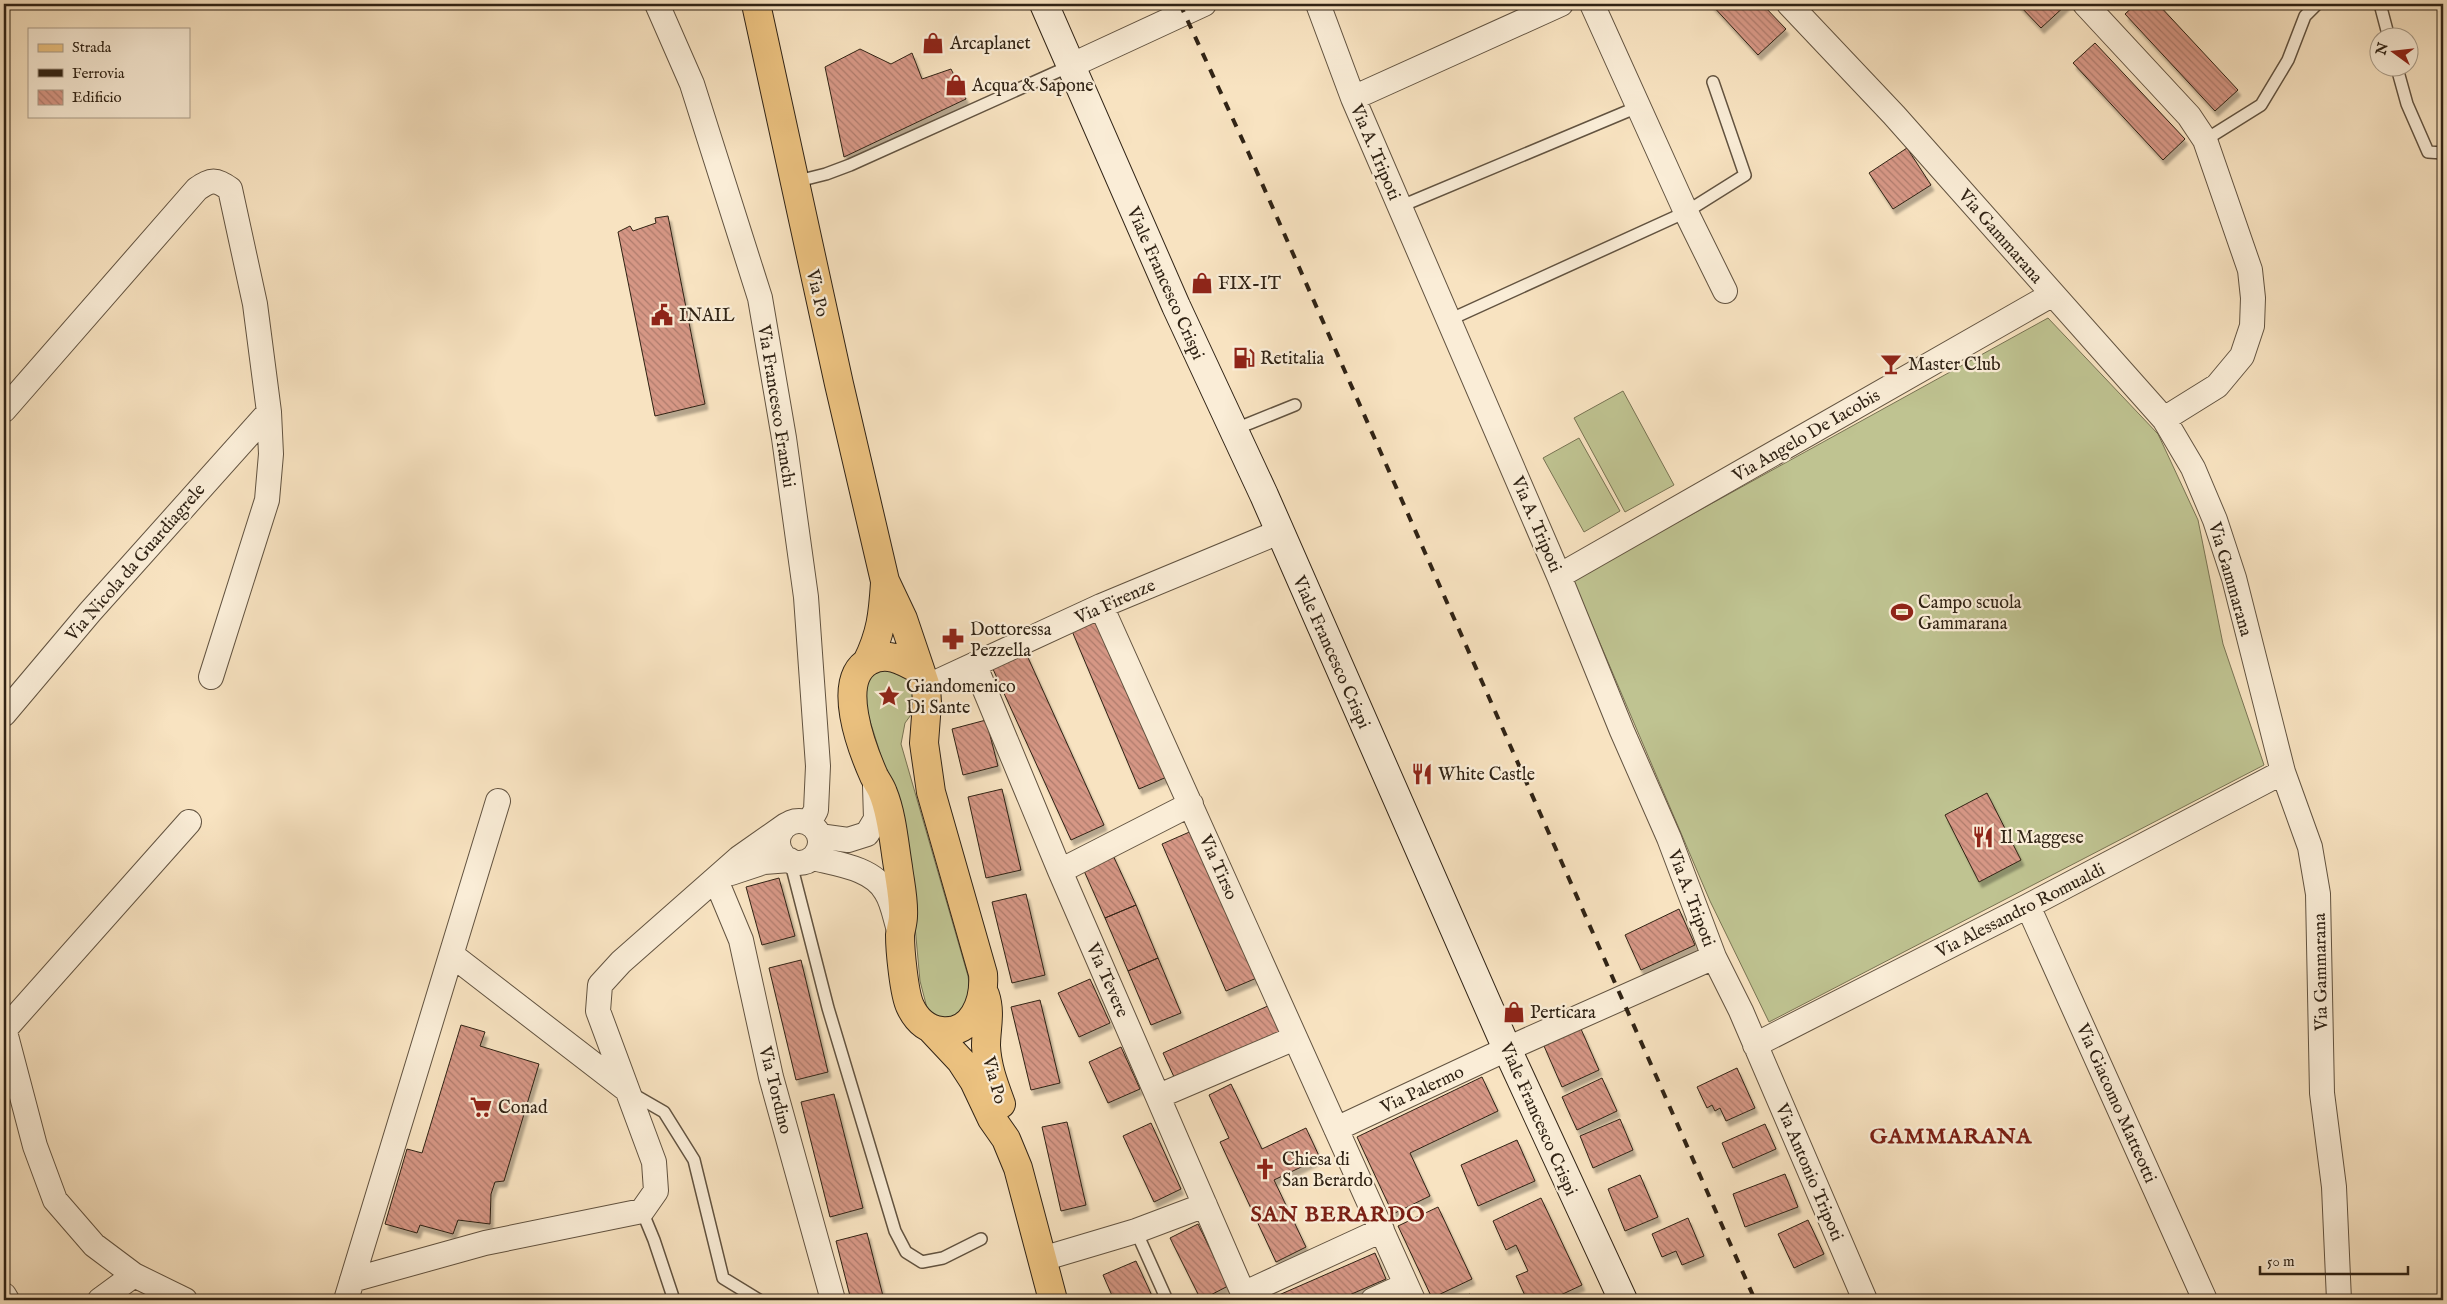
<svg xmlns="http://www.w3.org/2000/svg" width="2447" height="1304" font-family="'IM FELL English',serif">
	<defs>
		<pattern id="building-back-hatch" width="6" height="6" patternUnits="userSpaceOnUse" patternTransform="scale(1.25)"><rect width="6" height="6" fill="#d69785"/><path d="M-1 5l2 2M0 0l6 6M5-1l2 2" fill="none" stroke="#ae7b6c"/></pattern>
		<filter id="shadow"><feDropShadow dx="3" dy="5.5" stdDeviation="1" flood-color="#0004"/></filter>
	</defs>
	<rect width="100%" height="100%" fill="#f8e3c1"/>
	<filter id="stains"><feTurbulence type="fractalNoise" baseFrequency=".004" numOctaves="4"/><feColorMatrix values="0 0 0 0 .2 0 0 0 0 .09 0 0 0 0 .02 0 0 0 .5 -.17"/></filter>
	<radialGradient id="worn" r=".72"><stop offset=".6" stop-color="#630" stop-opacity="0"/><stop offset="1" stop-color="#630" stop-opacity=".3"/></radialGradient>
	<path fill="#bfc391" stroke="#787353" d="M2048,318L2158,434L2198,520L2223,644L2264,765L1769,1022L1710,901L1573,580Z
		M1623,391L1674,485L1625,512L1574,418Z
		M1579,438L1620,511L1584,532L1543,458Z
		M887,669L902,672L915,684L913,712L905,723L901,744L968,976L971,998L953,1021L932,1014L927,1008L920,981L915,926L894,797L865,705L866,683L875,673Z"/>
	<path fill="url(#building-back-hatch)" stroke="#302315" filter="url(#shadow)" d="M1711,4H1762L1786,29L1758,55Z
		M2018,4H2067L2041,28Z
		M2136,4H2158L2238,90L2215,111L2125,14Z
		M2095,43L2185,139L2163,160L2073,63Z
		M860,49L891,64L912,53L922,79L951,69L966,99L844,157L825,67Z
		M1907,148L1931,185L1893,209L1869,173Z
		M668,216L705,404L655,416L618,232L630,226L633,231L656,223L655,218Z
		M1101,618L1169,776L1139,789L1072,631Z
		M1025,651L1104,825L1071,840L992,667Z
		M986,720L998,766L963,775L952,729Z
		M1002,789L1021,870L986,878L968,797Z
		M1987,793L2021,860L1979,882L1945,815Z
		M1194,830L1259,977L1226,991L1162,844Z
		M1111,851L1136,905L1105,918L1081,864Z
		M779,878L795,936L762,945L746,887Z
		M1026,894L1045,975L1012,983L992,902Z
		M1136,905L1158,958L1128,971L1105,918Z
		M1679,909L1695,945L1641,970L1625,935Z
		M1158,958L1181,1013L1151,1025L1128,971Z
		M801,960L828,1072L796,1080L769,968Z
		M1090,979L1110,1023L1079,1037L1058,993Z
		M1040,1000L1060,1083L1031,1090L1011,1007Z
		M1270,1005L1281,1031L1175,1079L1163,1053Z
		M461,1025L485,1032L480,1046L539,1064L504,1181L495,1182L491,1194L490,1224L458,1220L453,1234L420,1225L417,1233L385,1224L407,1149L422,1153Z
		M1581,1029L1599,1070L1562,1087L1544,1046Z
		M1121,1047L1140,1089L1108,1103L1089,1062Z
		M1737,1068L1755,1108L1726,1121L1720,1108L1715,1111L1712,1105L1707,1108L1697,1087Z
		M1482,1077L1498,1111L1410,1153L1430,1196L1393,1214L1357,1137Z
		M1602,1078L1617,1111L1577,1130L1562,1097Z
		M1231,1084L1262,1149L1306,1128L1320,1158L1274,1180L1306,1247L1276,1262L1220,1142L1229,1138L1209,1095Z
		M834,1094L863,1208L830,1217L801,1102Z
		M1620,1119L1633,1150L1593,1168L1580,1136Z
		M1067,1122L1086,1205L1061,1211L1042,1127Z
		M1151,1123L1181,1189L1154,1202L1123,1136Z
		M1765,1124L1776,1149L1733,1168L1722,1143Z
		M1517,1140L1535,1181L1478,1206L1461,1165Z
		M1785,1174L1798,1207L1745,1227L1733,1194Z
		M1640,1175L1658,1217L1625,1231L1608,1189Z
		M1541,1198L1582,1285L1550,1300H1527L1516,1276L1528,1271L1516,1245L1506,1250L1493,1221Z
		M1438,1207L1472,1279L1432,1298L1398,1226Z
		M1688,1218L1704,1256L1682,1265L1676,1251L1662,1257L1652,1234Z
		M1808,1220L1824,1254L1794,1268L1778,1234Z
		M1198,1224L1228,1286L1201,1300L1170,1238Z
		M867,1233L884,1300H851L836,1241Z
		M1375,1253L1386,1279L1338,1300H1273L1272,1298Z
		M1136,1261L1154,1300H1114L1103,1275Z
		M1470,1294L1473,1300H1456Z"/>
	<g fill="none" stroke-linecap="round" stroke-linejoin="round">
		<g stroke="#625340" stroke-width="14">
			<path id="lane" d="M2380,4L2389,38
				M2397,68L2407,104L2428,152L2443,153
				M2205,140L2261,105L2288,60L2305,16L2317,4
				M794,182L826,174L850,165L1070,66
				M1399,207L1640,106
				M1449,320L1686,212L1745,175L1713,82
				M1233,430L1295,405
				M790,860L828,1008L895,1231L906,1252L922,1262L943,1258L981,1239
				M631,1093L664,1112L694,1160L723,1278L759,1300
				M642,1211L654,1240L674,1300
				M1136,1231L1167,1300"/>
		</g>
		<g stroke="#625340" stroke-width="26">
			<path id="street" d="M657,4L692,84L760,298L784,438L806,597L818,766L816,810L809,823
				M1318,4L1353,98L1559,576L1622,731L1669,838L1714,957L1741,1011L1865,1300
				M1592,4L1686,212L1725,291
				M1789,4L1894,115L2164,419L2193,468L2215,520L2234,578L2283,772L2310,847L2318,894L2322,1093L2334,1187L2339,1300
				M2085,4L2189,116L2205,140L2250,270L2253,298L2252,326L2242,356L2217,386L2164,419
				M1070,66L1204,4
				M1353,98L1561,4
				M4,410L197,189C212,179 215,179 230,189L255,304L269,412L271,454L267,500L211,677
				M1559,576L2053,294
				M1101,606L1413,1300
				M975,666L1060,871L1246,1300
				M926,687L1101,606L1279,532
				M4,714L90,612L269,412
				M778 842a21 21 0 1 1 42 0a21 21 0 1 1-42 0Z
				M819,836L848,840L867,834L876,819L875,786
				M813,858C837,864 873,868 886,892C893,903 895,918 899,930
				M1060,871L1191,804
				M731,873L764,862L790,860
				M716,880L741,940L771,1077L833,1300
				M2028,906L2205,1300
				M452,955L627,1090
				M4,1028L35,1146L55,1200L94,1245L134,1275L185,1300
				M5,1029L189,822
				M1755,1045L2028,906L2283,772
				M1159,1096L1295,1038
				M1336,1129L1507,1049L1714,957
				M1042,1259L1136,1231L1205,1205
				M352,1280L485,1243L642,1211L656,1191L654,1162L598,1011L600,985L621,962L739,858L786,825
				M1243,1294L1382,1230
				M4,1295L7,1300
				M100,1300L134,1275
				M346,1300L498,801
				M1373,1300L1406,1285"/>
		</g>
		<g stroke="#302315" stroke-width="30">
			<path id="secondary" d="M1044,4L1176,306L1264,495L1507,1049L1623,1300"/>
		</g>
		<g stroke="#302315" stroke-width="30">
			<path id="primary" d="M756,4L839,384L885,581L903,619L926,687L927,703L924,743L931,792L983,974C985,1001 973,1035 941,1031C926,1029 916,1019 910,1006C904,993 900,950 900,935C901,928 903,922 903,916C904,900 900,883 898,867C894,843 892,815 883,793C881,787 877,782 874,776C862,749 835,680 869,661C886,651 902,660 918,669
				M867,662C881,634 883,614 885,583
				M985,995C991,1013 986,1028 986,1046C987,1067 994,1085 1001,1104
				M931,1029L961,1061L974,1081L992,1119L1006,1139L1018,1168L1053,1300"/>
		</g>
		<use href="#lane" stroke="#faedd7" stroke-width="11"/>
		<use href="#street" stroke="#faedd7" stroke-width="24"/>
		<use href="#secondary" stroke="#faedd7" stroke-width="28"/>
		<use href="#primary" stroke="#ecc280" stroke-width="28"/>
		<path stroke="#302315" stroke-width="4" stroke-dasharray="9 9" stroke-linecap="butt" d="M1180,4L1249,154L1755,1300"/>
	</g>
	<defs>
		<g id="shop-bare" transform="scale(1.725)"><path d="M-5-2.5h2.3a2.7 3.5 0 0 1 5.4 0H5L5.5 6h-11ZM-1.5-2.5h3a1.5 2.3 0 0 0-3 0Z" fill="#8f2418" stroke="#faedd7" stroke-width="2.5" paint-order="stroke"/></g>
		<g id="civic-bare" transform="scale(1.725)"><path d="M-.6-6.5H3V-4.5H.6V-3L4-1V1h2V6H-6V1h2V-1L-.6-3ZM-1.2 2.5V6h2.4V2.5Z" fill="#8f2418" stroke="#faedd7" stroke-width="2.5" paint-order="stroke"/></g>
		<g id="fuel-bare" transform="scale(1.725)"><path d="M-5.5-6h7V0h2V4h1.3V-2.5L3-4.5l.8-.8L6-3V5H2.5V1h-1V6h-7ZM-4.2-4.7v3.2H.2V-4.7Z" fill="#8f2418" stroke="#faedd7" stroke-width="2.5" paint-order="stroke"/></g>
		<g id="bar-bare" transform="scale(1.725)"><path d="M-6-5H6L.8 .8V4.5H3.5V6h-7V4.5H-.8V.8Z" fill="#8f2418" stroke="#faedd7" stroke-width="2.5" paint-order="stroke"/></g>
		<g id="stadium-bare" transform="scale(1.725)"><path d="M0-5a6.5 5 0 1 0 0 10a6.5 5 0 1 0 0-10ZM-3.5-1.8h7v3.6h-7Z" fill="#8f2418" stroke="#faedd7" stroke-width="2.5" paint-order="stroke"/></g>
		<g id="pharmacy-bare" transform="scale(1.725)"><path d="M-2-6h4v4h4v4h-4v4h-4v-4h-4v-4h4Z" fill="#8f2418" stroke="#faedd7" stroke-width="2.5" paint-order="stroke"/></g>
		<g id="sight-bare" transform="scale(1.725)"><path d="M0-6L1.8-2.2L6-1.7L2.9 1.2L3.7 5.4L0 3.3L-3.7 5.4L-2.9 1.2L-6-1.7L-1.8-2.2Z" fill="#8f2418" stroke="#faedd7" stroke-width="2.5" paint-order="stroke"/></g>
		<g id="restaurant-bare" transform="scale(1.725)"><path d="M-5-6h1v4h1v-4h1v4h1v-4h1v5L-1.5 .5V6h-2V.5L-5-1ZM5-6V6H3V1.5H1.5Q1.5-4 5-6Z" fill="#8f2418" stroke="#faedd7" stroke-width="2.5" paint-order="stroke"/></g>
		<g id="supermarket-bare" transform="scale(1.725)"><path d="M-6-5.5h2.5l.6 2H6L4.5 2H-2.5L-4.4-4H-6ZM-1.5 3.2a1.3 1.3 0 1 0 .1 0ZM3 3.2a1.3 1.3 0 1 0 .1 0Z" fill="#8f2418" stroke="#faedd7" stroke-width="2.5" paint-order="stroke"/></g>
		<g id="church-bare" transform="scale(1.725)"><path d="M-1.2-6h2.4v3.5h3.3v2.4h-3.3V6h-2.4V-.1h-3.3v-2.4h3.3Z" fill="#8f2418" stroke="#faedd7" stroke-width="2.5" paint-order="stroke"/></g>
	</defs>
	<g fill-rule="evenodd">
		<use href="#shop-bare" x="933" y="43"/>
		<use href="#shop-bare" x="956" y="85"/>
		<use href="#shop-bare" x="1202" y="283"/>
		<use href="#civic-bare" x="662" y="315"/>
		<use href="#fuel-bare" x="1244" y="358"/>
		<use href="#bar-bare" x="1891" y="364"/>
		<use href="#stadium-bare" x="1902" y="612"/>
		<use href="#pharmacy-bare" x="953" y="639"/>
		<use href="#sight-bare" x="889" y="696"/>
		<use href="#restaurant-bare" x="1422" y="774"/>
		<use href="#restaurant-bare" x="1983" y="837"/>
		<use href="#shop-bare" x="1514" y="1012"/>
		<use href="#supermarket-bare" x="481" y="1107"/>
		<use href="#church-bare" x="1265" y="1169"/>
	</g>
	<g text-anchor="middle" stroke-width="4.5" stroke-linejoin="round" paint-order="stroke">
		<g font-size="18" fill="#302315" stroke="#faedd7" text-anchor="start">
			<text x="950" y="49">Arcaplanet</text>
			<text x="972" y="91">Acqua &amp; Sapone</text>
			<text x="1218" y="289">FIX-IT</text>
			<text x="679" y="321">INAIL</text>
			<text x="1260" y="364">Retitalia</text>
			<text x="1908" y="370">Master Club</text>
			<text x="1918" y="608">Campo scuola<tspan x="1918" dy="21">Gammarana</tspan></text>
			<text x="970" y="635">Dottoressa<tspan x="970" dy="21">Pezzella</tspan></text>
			<text x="906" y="692">Giandomenico<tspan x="906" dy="21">Di Sante</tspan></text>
			<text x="1438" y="780">White Castle</text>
			<text x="2000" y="843">Il Maggese</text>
			<text x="1530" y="1018">Perticara</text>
			<text x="498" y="1113">Conad</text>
			<text x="1282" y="1165">Chiesa di<tspan x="1282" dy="21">San Berardo</tspan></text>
		</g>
		<g font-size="18" fill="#302315" stroke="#faedd7">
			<text transform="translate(1376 152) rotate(67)" y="6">Via A. Tripoti</text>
			<text transform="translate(2001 236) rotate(49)" y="6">Via Gammarana</text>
			<text transform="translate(1166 283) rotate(66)" y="6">Viale Francesco Crispi</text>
			<text transform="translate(818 293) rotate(77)" y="6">Via Po</text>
			<text transform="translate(777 406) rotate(81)" y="6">Via Francesco Franchi</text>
			<text transform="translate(1806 435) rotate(-30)" y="6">Via Angelo De Iacobis</text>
			<text transform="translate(1537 524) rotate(67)" y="6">Via A. Tripoti</text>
			<text transform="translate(135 562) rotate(-49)" y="6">Via Nicola da Guardiagrele</text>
			<text transform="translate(2231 579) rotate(74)" y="6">Via Gammarana</text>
			<text transform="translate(1115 601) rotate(-24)" y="6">Via Firenze</text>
			<text transform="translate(1332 652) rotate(66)" y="6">Viale Francesco Crispi</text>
			<text transform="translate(1219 867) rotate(66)" y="6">Via Tirso</text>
			<text transform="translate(1692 898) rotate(69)" y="6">Via A. Tripoti</text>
			<text transform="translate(2020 910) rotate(-27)" y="6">Via Alessandro Romualdi</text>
			<text transform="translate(2320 972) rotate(-91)" y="6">Via Gammarana</text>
			<text transform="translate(1108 980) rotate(66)" y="6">Via Tevere</text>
			<text transform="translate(995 1080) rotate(75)" y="6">Via Po</text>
			<text transform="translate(1422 1089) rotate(-25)" y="6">Via Palermo</text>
			<text transform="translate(776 1090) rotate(76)" y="6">Via Tordino</text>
			<text transform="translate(2117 1103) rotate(66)" y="6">Via Giacomo Matteotti</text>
			<text transform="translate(1539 1119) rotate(66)" y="6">Viale Francesco Crispi</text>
			<text transform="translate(1810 1172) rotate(67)" y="6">Via Antonio Tripoti</text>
		</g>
		<g font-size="22" font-weight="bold" letter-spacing="1" fill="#7a1f14" stroke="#faedd7">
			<text x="1951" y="1143">GAMMARANA</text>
			<text x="1338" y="1221">SAN BERARDO</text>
		</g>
	</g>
	<rect width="2447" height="1304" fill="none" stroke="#f8e3c1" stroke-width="20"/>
	<rect x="5" y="5" width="2437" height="1294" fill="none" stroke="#302315" stroke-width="2.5"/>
	<rect x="10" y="10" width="2427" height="1284" fill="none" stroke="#302315"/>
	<rect x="28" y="28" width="162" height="90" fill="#faedd7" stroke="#a99c89"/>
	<rect x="38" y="44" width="25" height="8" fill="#ecc280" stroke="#a99c89"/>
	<text x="72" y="52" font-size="15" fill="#302315">Strada</text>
	<rect x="38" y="69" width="25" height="8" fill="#302315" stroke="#a99c89"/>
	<text x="72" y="78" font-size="15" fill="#302315">Ferrovia</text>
	<rect x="38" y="90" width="25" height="15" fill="url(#building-back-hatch)" stroke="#a99c89"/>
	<text x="72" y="102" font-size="15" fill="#302315">Edificio</text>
	<g transform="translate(2394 52) rotate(285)"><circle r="24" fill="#faedd7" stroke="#a99c89"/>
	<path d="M0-4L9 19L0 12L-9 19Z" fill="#8f2418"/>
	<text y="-8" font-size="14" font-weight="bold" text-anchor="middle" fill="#302315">N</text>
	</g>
	<path d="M2260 1266v8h148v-8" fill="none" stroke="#302315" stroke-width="2.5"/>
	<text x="2267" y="1266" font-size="15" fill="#302315" stroke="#faedd7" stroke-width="4" paint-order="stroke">50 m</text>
	<rect width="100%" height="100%" filter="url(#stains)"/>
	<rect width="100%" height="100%" fill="url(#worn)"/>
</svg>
